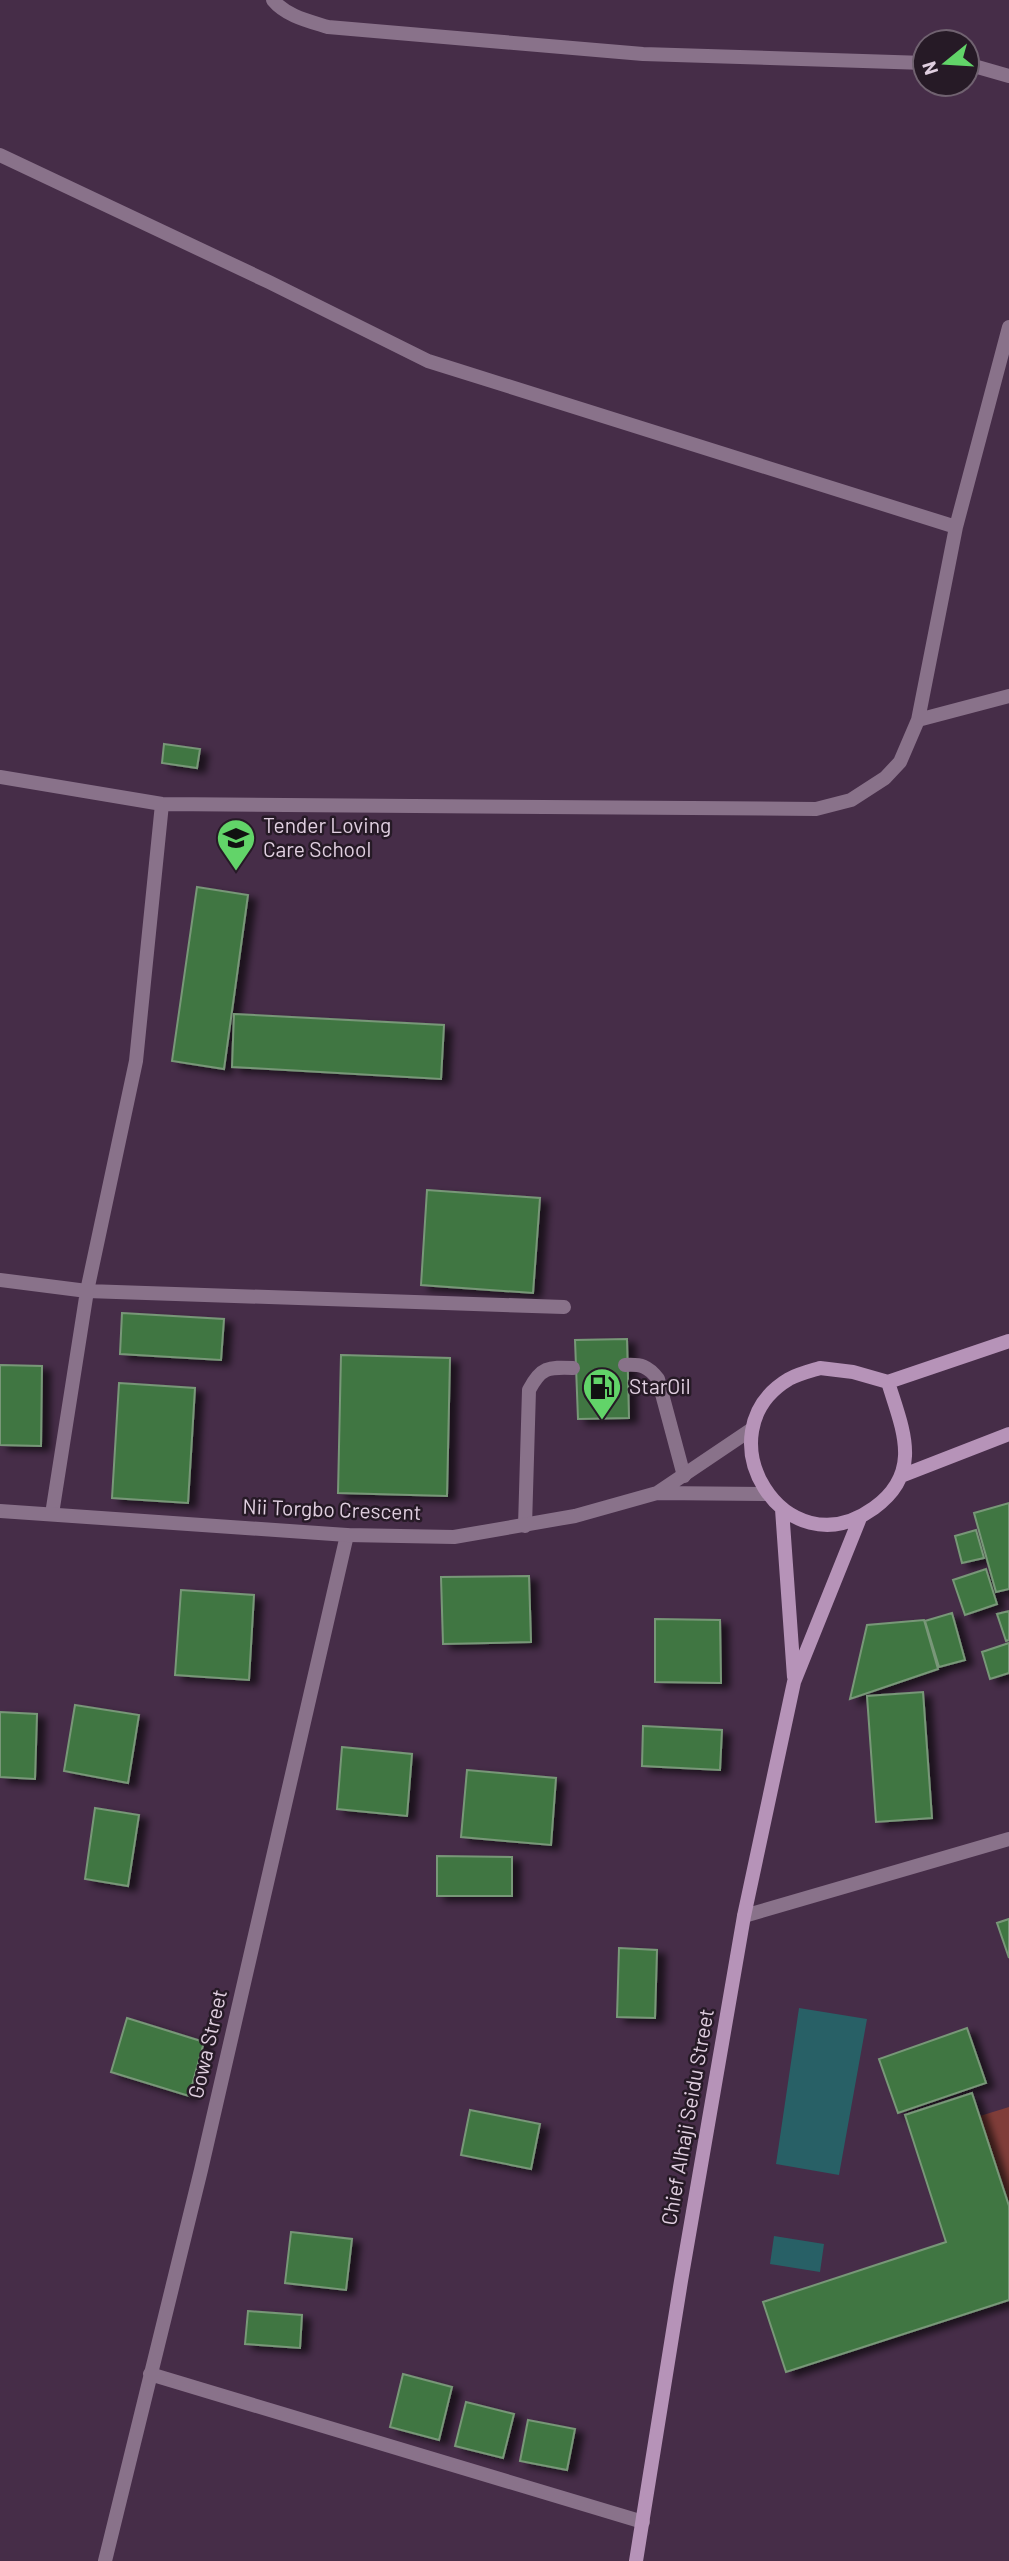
<svg xmlns="http://www.w3.org/2000/svg" width="1009" height="2561" font-family="Barlow,sans-serif">
	<defs>
		<filter id="shadow"><feDropShadow dx="8" dy="4.5" stdDeviation="3.5" flood-color="#0009"/></filter>
	</defs>
	<rect width="100%" height="100%" fill="#462d48"/>
	<path fill="#803d39" d="M1009,2107V2202L980,2116Z"/>
	<path fill="#286066" d="M799,2008L867,2019L839,2175L776,2164Z
		M774,2236L824,2244L820,2272L770,2264Z"/>
	<path fill="#407642" stroke="#789778" stroke-width="2" filter="url(#shadow)" d="M164,744L200,749L197,768L162,763Z
		M197,887L248,895L224,1069L172,1061Z
		M234,1014L444,1025L441,1079L232,1067Z
		M427,1190L540,1198L533,1293L421,1285Z
		M122,1313L224,1319L221,1360L120,1354Z
		M627,1339L629,1418L578,1419L575,1340Z
		M341,1355L450,1358L447,1496L338,1493Z
		M0,1365L42,1366L41,1446L0,1445Z
		M119,1383L195,1388L188,1503L112,1498Z
		M1009,1503V1589L996,1592L974,1513Z
		M976,1530L984,1558L962,1563L955,1536Z
		M986,1569L997,1604L965,1615L953,1580Z
		M529,1576L531,1642L443,1644L441,1577Z
		M181,1590L254,1595L249,1680L175,1675Z
		M1009,1611V1640L1006,1641L997,1614Z
		M952,1613L965,1660L939,1667L925,1621Z
		M655,1619L720,1620L721,1683L655,1682Z
		M924,1620L938,1669L850,1699L867,1625Z
		M1009,1643V1673L990,1679L982,1652Z
		M923,1692L932,1818L876,1822L867,1696Z
		M75,1705L139,1715L128,1783L64,1771Z
		M0,1712L37,1714L35,1779L0,1777Z
		M643,1726L722,1730L720,1770L642,1766Z
		M342,1747L412,1754L407,1816L337,1809Z
		M467,1770L556,1778L551,1845L461,1837Z
		M95,1808L139,1815L128,1886L85,1879Z
		M437,1856L512,1857V1896H437Z
		M1009,1919V1958L997,1923Z
		M619,1948L657,1950L655,2018L617,2017Z
		M127,2018L204,2042L189,2096L111,2072Z
		M967,2028L986,2083L898,2113L879,2059Z
		M972,2093L1009,2206V2300L786,2372L763,2302L946,2242L905,2115Z
		M470,2110L540,2124L531,2169L461,2155Z
		M291,2232L352,2239L346,2290L285,2283Z
		M248,2311L302,2315L300,2348L245,2344Z
		M403,2374L452,2387L439,2440L390,2427Z
		M466,2402L514,2414L503,2458L455,2446Z
		M528,2420L575,2429L567,2470L520,2461Z"/>
	<g fill="none" stroke-linecap="round" stroke-linejoin="round">
		<path stroke="#89728a" stroke-width="14" d="M625,1365C641,1364 648,1366 658,1379L684,1476
			M525,1526L529,1390C541,1367 548,1367 573,1368"/>
		<path stroke="#89728a" stroke-width="14" d="M273,0C286,16 309,21 328,27L643,54L925,63
			M967,64L1009,76
			M0,155L269,282L428,361L956,527
			M918,720L1009,696
			M0,777L162,804L816,809L851,800L885,778L900,762L918,720L956,527L1009,327
			M0,1280L87,1291L564,1307
			M52,1514L87,1291L136,1061L162,804
			M744,1916L1009,1839
			M150,2374L643,2522
			M105,2561L201,2170L347,1535"/>
		<path stroke="#89728a" stroke-width="14" d="M658,1493L767,1494
			M0,1511L347,1535L454,1537L575,1516L657,1493L752,1429"/>
		<path stroke="#b693b8" stroke-width="14" d="M820,1368L853,1372L888,1382C902,1428 924,1472 874,1508C784,1573 700,1432 789,1379C798,1374 810,1371 820,1368Z
			M888,1382L1009,1341
			M901,1476L1009,1434
			M782,1509L794,1677
			M636,2561L681,2281L744,1916L794,1682L860,1518"/>
	</g>
	<defs>
		<g id="school-pin" transform="scale(2.0125)"><path d="M0 17L-7.5 6A9.5 9.5 0 1 1 7.5 6Z" fill="#62d469" stroke="#261a26"/><path d="M0-5L7-2L0 1L-7-2ZM-4 1L0 2.5L4 1V4Q0 6-4 4Z" fill="#111"/></g>
		<g id="fuel-pin" transform="scale(2.0125)"><path d="M0 17L-7.5 6A9.5 9.5 0 1 1 7.5 6Z" fill="#62d469" stroke="#261a26"/><path d="M-5.5-6h7V0h2V4h1.3V-2.5L3-4.5l.8-.8L6-3V5H2.5V1h-1V6h-7ZM-4.2-4.7v3.2H.2V-4.7Z" fill="#111"/></g>
	</defs>
	<g fill-rule="evenodd">
		<use href="#school-pin" x="236" y="838"/>
		<use href="#fuel-pin" x="602" y="1387"/>
	</g>
	<g text-anchor="middle" stroke-width="5" stroke-linejoin="round" paint-order="stroke">
		<g font-size="21" fill="#e0cfe0" stroke="#261a26" text-anchor="start">
			<text x="263" y="833">Tender Loving<tspan x="263" dy="24">Care School</tspan></text>
			<text x="629" y="1394">StarOil</text>
		</g>
		<g font-size="21" fill="#e0cfe0" stroke="#261a26">
			<text transform="translate(332 1510) rotate(2)" y="7">Nii Torgbo Crescent</text>
			<text transform="translate(208 2044) rotate(-77)" y="7">Gowa Street</text>
			<text transform="translate(688 2117) rotate(-80)" y="7">Chief Alhaji Seidu Street</text>
		</g>
	</g>
	<g transform="translate(946 63) rotate(252)"><circle r="33" fill="#261a26" stroke="#706270" stroke-width="2"/>
	<path d="M0-5L12 26L0 18L-12 26Z" fill="#62d469"/>
	<text y="-10" font-size="19" font-weight="bold" text-anchor="middle" fill="#e0cfe0">N</text>
	</g>
</svg>
